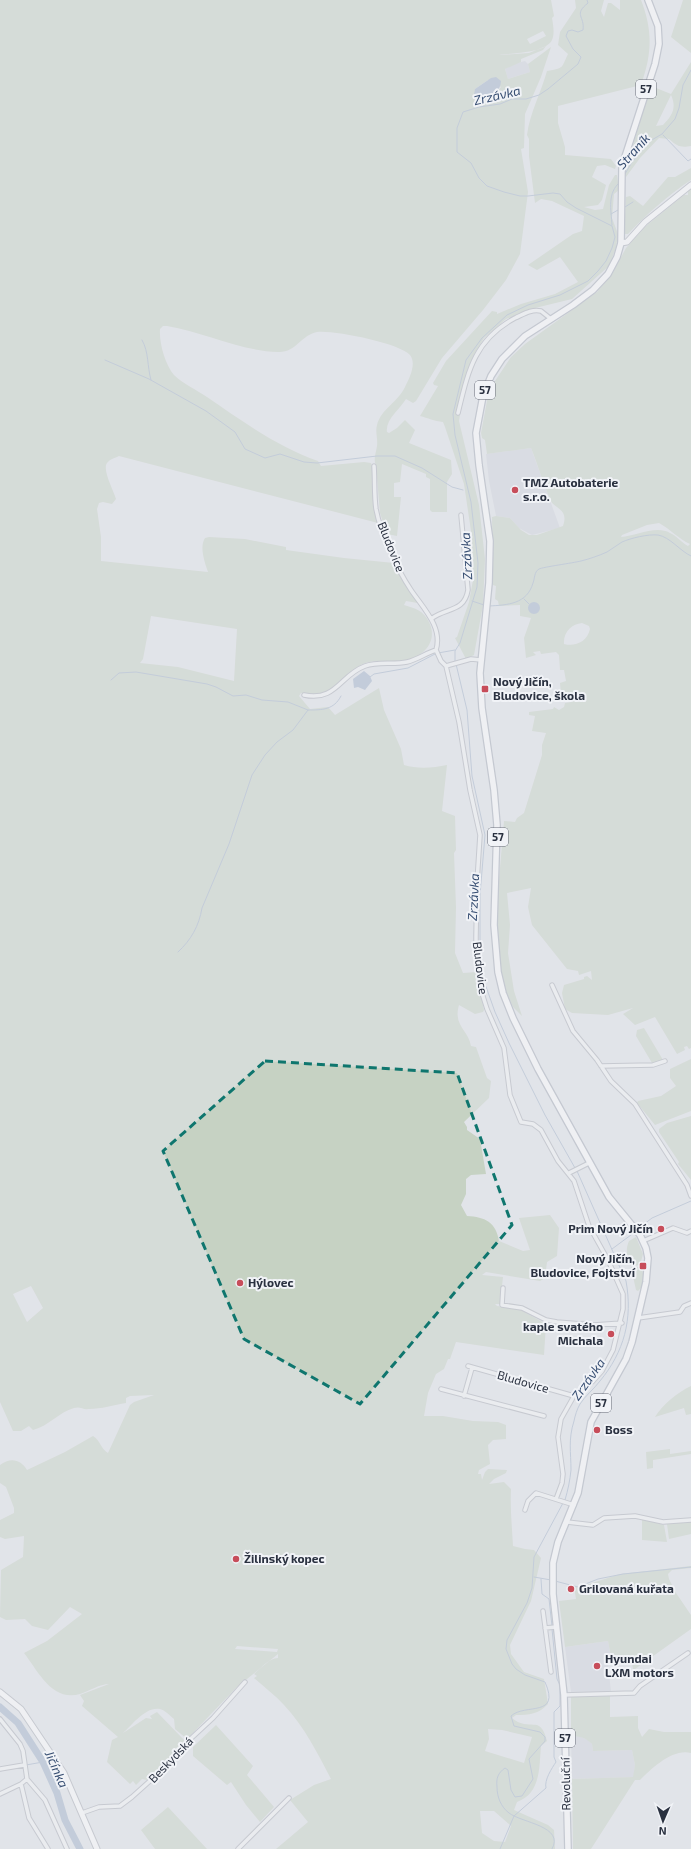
<svg xmlns="http://www.w3.org/2000/svg" width="691" height="1849" font-family="'Exo 2',sans-serif">
	<rect width="100%" height="100%" fill="#e1e4e9"/>
	<path fill="#cfd3db" d="M525,61L528,64L530,72L508,79L505,69L513,64Z
		M531,448L560,528L532,535L519,528L510,518L496,516L489,481L486,454Z
		M608,1641L612,1662L608,1663L611,1692H571L565,1647Z
		M571,1736H579L588,1740L592,1744L593,1751L632,1750L635,1765L634,1777L572,1779Z"/>
	<path fill="#c6d2c3" fill-rule="evenodd" d="M0,0H551L554,16L552,18C553,24 555,34 552,40C546,53 512,53 499,55L529,53L546,46L543,50L521,59V62L505,69L508,79L530,72L528,64L551,47L541,77L525,114L524,148L521,149L528,192L520,254L506,280L483,310L442,358L416,401L413,403L406,399C400,409 385,420 387,432L389,433L397,428L405,420L415,430L409,443L451,460L452,474L447,482V512H432L430,510V479L426,477V474L402,464L400,482L394,483V497H401L397,536L387,534L380,513L376,466C373,459 376,453 377,446C378,439 375,432 377,425C381,409 398,402 405,387C409,379 417,364 410,355C399,343 334,330 317,332C301,335 296,353 278,352C240,351 204,332 167,326H163L160,329C159,343 165,364 174,375C183,384 197,390 207,397C242,421 278,447 318,461L321,466L364,462L371,463L374,472L378,523L119,456C115,458 110,459 107,463C102,470 114,491 116,499L112,504L103,502L99,503L97,509L101,537V561L208,572C205,563 199,547 205,538L209,537L245,539L286,547V550L344,558L394,563L403,580L418,603L406,601L404,605C415,608 424,611 429,622C438,640 425,656 407,660C391,664 374,657 359,666C336,680 333,700 301,693L299,696L310,709L328,707L335,715L379,688L384,710L401,749L404,765C417,769 433,768 447,765L442,811L455,816L456,850L454,853L456,907L455,953L463,973L477,972L484,1010L483,1012L475,1014L459,1005C453,1026 468,1029 471,1046L476,1047L487,1078L491,1081L489,1098L464,1122L467,1127V1130L480,1139L486,1174L471,1175L466,1179V1194L461,1205L467,1216C485,1217 496,1222 499,1241L523,1251L530,1250L519,1218L550,1215L559,1228L557,1256L547,1262L545,1278L540,1281L486,1272L482,1275L503,1277L500,1304H495L497,1306L519,1309L546,1324L544,1355L456,1342L450,1359H448L444,1369L436,1374L428,1393L424,1416H443L473,1421L498,1422L506,1425V1439L493,1440L488,1445L490,1464L479,1470L478,1474H481L482,1480L485,1472L488,1469L507,1470L506,1473L494,1479L489,1484L504,1482L511,1489C510,1508 512,1527 513,1546L525,1549L534,1550L541,1558L531,1601L510,1645L511,1654L524,1672L544,1679L548,1704C539,1714 529,1715 516,1715L512,1718C530,1733 540,1713 547,1741L541,1746C539,1768 541,1793 517,1802L514,1810L548,1825L554,1830L555,1849H276L308,1822L290,1800L314,1785L331,1779C318,1754 304,1726 284,1705C275,1695 264,1687 254,1678L257,1676L254,1674C261,1668 269,1658 278,1658V1654L237,1687L187,1739L175,1729L174,1719C169,1715 166,1711 160,1709C146,1706 132,1725 123,1733L146,1718L152,1719L150,1716L157,1712L185,1741L175,1749L169,1761L157,1774L147,1780L142,1779L136,1785L133,1781L130,1784L107,1762L112,1740L118,1737L82,1706L84,1701L80,1695L109,1684C100,1684 89,1691 80,1694C52,1702 38,1671 24,1653L47,1641L82,1614L70,1607L48,1630L32,1626L25,1619L6,1620L0,1617L1,1570L23,1557L24,1536L5,1539L0,1537V1520L14,1513V1508L6,1487L0,1483V1465C10,1457 21,1459 27,1470L65,1452L93,1436C100,1440 101,1449 108,1453L130,1405L134,1402L154,1395L130,1396L126,1398V1403C114,1405 101,1409 89,1409C83,1410 80,1406 74,1408C59,1412 49,1426 33,1430L29,1426L21,1431H13L0,1402ZM543,31L546,36L530,44L527,39ZM488,80L501,87L497,92L475,89ZM151,616L237,629L234,681L178,667L140,663L143,659ZM31,1286L43,1308L27,1322L13,1294ZM237,1646L278,1649L277,1652L235,1649ZM488,1729L502,1730L532,1737L524,1763L485,1751L489,1739ZM480,1811H494L511,1826L505,1842L494,1841L482,1833Z
		M575,0H604L601,11L604,17L608,3H611L620,10V0H641C653,31 652,54 641,85L558,106V123L565,147V155L611,159L616,166L615,169L605,165L597,166L592,177L606,185L602,200L598,205L584,207L595,210L603,209L609,185L615,175H617L619,190L614,194L612,218L618,234L616,248L609,266L572,299L531,309L506,319L484,338L475,353L462,403L459,421L479,505L485,559L483,605L474,655L466,659L455,638L457,637L469,602L473,580L471,531L464,484L445,427L443,422C434,421 428,418 420,416L438,386L434,385L433,383L446,361L492,311L497,312V314L521,304L555,294L578,282L560,257L537,270L528,265L573,234L582,231L584,216L552,201L541,199L535,203L529,156V139L527,135C530,112 541,93 547,71C565,68 561,68 568,54L558,45L560,32L576,8Z
		M683,0H691V53L671,37Z
		M691,62V146C680,148 677,146 669,139L659,138L640,158L626,177C623,167 627,157 632,148L651,86L671,94ZM671,95C677,108 672,116 663,125L656,126Z
		M691,168V180C668,195 647,214 628,234H624L626,197L630,196L643,206L668,177H675Z
		M691,188V1048L689,1049L687,1046L684,1047L685,1050L677,1054L655,1017L635,1025L623,1014L633,1008L608,1015L572,1013L565,1009L562,993L564,985L584,979V977L587,976L592,980L591,971L579,975L578,971L567,969L532,925L528,907L531,888L507,893L510,925L508,953L514,991L522,1016L513,1007L504,987L499,961L497,903L504,821L515,822L517,818L524,813L542,755V745L546,733L532,731L535,716L529,715V712L553,709L554,707L559,710L564,707L565,703L571,702L573,696L566,693L561,694L560,683L566,681L564,670H560L559,655L556,652L541,654L540,651L533,652L536,655L526,658L524,638L531,618L520,616V605L499,606L498,601L495,599L496,586L493,585L492,517L496,516L510,518L521,530L529,535H537L563,526C569,509 555,509 551,501C543,484 538,465 531,448L487,454L485,440L482,438L481,433L489,390L511,357L525,344L597,292L612,274L626,248L646,226L684,195H688V191ZM659,523C670,529 679,539 690,544L688,546C681,542 677,536 670,533C656,525 636,536 621,537L622,535L647,525ZM582,623L589,626L590,629C587,642 575,647 564,644C563,632 572,624 582,623Z
		M644,1028L663,1060L652,1063L636,1036L637,1030Z
		M691,1059V1111L655,1125L637,1103L638,1101L661,1096L676,1086L670,1078V1069Z
		M691,1116V1180L678,1164L679,1162L659,1132V1129L667,1123Z
		M636,1237L643,1254L640,1265L631,1266C627,1257 625,1250 629,1241Z
		M631,1267H641C644,1272 645,1286 638,1291L636,1290Z
		M691,1386V1414L686,1415L684,1408L655,1417C662,1405 678,1392 691,1386Z
		M670,1449V1454L691,1451V1454L653,1460V1468L647,1469L646,1452Z
		M642,1519L664,1525L667,1542L642,1540Z
		M691,1521V1534L669,1539L667,1524Z
		M691,1566V1568L672,1570L668,1574L669,1579L676,1593L691,1615V1629L635,1669H633L632,1663L612,1662L608,1641L565,1647L559,1601L576,1599L574,1587L583,1586L620,1574Z
		M610,1696V1717L638,1716V1728L642,1737L649,1729L664,1732H691V1753C673,1748 652,1768 640,1780H635L591,1849H573L572,1779L633,1777L635,1765L632,1750L593,1751L592,1744C586,1738 580,1736 571,1736V1697Z
		M216,1725L253,1766L247,1775L274,1807L260,1822L246,1805L231,1782L227,1785L193,1756V1747Z
		M168,1807L207,1849H155L141,1830Z"/>
	<path fill="#9eb0c7" d="M496,77L501,81C501,94 485,99 474,95L475,89L491,78Z
		M528 608a6 6 0 1 1 12 0a6 6 0 1 1-12 0Z
		M364,671L370,676L372,681L365,690L358,687L354,688L353,679Z"/>
	<g fill="none" stroke-linecap="round" stroke-linejoin="round">
		<path stroke="#9eb0c7" stroke-width="1" d="M663,135L688,161L691,159
			M625,174L632,162L650,141L662,134L675,119L679,108L683,85L691,70
			M625,207L633,202
			M611,214L618,210
			M612,225C611,209 607,193 620,182
			M142,340C149,352 147,366 151,380
			M105,360L149,379L206,411L235,432L245,449L265,458L280,454L304,462L317,463L377,456H395L422,468L452,487L463,490
			M524,599L529,604
			M472,601L484,605
			M489,606C508,605 527,604 533,583C535,578 534,572 539,569C543,567 573,563 581,561C589,559 598,556 607,552C612,549 617,545 622,542C631,538 648,534 658,535C670,537 680,551 691,556
			M438,653L455,650
			M455,661V651L460,643L477,587L478,563L471,502L455,435L453,414L466,360L482,338L507,315L528,305L560,295L588,281L598,271L606,261L612,248L615,237L612,226L576,208L567,202L560,194L553,193L528,196H520L504,192L487,186L479,178L471,163L457,152V128L463,112L479,107L500,104L512,99H526L539,95L548,89L578,64L581,57L573,49L566,36L568,31L572,30L578,32L583,30C585,16 573,15 588,3L587,0
			M456,664L467,710L472,776L485,835L480,895V939L484,981L495,1012L509,1043L545,1115L575,1168
			M370,677L374,674L408,668L435,654
			M111,680L119,673L136,672L207,684L216,687L233,696L246,695L262,700L288,702L308,710
			M178,952C191,940 199,926 202,908L229,844L252,775L265,755L277,742L293,730L308,710C322,710 334,710 341,696
			M639,1228L652,1218L691,1201
			M612,1249L635,1232
			M565,1500C568,1490 570,1480 571,1470C571,1452 568,1440 574,1421C575,1416 577,1409 580,1404C585,1396 594,1389 600,1381C624,1352 633,1319 626,1281L577,1171
			M534,1577L551,1580
			M541,1579L542,1594L549,1599L552,1626
			M555,1581L578,1587L598,1579L623,1574L691,1567
			M26,1765L43,1762
			M0,1771L9,1769
			M500,1849L514,1816L546,1788C544,1780 552,1768 556,1762L554,1757V1712L560,1706V1685L557,1679L552,1629
			M552,1849C565,1826 522,1823 509,1813C501,1807 497,1797 497,1787C496,1778 498,1773 505,1768L508,1770L511,1790L515,1797L522,1796L533,1779L529,1759L545,1741V1737L540,1732L514,1726L511,1716C525,1703 561,1718 545,1682L525,1675L516,1669L512,1664L506,1649L507,1640L527,1603L532,1588L534,1557L563,1503"/>
		<path stroke="#9eb0c7" stroke-width="7" d="M0,1707L18,1723L43,1762L57,1793L65,1820L80,1849"/>
		<g stroke="#a6abb3" stroke-width="5.5">
			<path id="street" d="M458,413C468,372 474,340 515,318C524,314 531,309 541,311L551,319
				M374,466C375,480 374,495 376,509C381,535 397,569 411,590C423,608 443,627 436,650L441,661L446,666L459,722L470,790L480,835L477,882L476,936V955L481,990L487,1009L504,1048L510,1095L521,1122L533,1124L541,1130L558,1161L574,1181L589,1226L608,1260L623,1294V1309L613,1350L602,1371L593,1381L574,1396L561,1419L558,1437L563,1474L562,1483L556,1499
				M431,619C446,607 464,613 468,590L461,515
				M446,666L471,659L481,660
				M304,695C336,702 340,675 365,666C378,661 393,665 407,662C417,660 426,653 436,650
				M552,985L573,1031L597,1060L611,1081L635,1104L687,1185L691,1196
				M601,1066L653,1065L665,1061
				M569,1173L589,1163
				M643,1241L673,1228L687,1233L691,1231
				M503,1288L502,1305L522,1308L546,1320L557,1322L594,1325L622,1323
				M638,1318L680,1312L684,1306L691,1303
				M468,1366L574,1396
				M441,1389L544,1416
				M464,1396L472,1368
				M525,1510L528,1501L536,1493L574,1505
				M567,1522L593,1525L604,1518L635,1516L663,1522L691,1520
				M543,1611L551,1672
				M545,1628L556,1627
				M564,1695L634,1693L640,1686L688,1653
				M0,1719L20,1744L23,1751L27,1779L45,1800L67,1849
				M0,1769L24,1765
				M27,1779L21,1784L29,1818L48,1849
				M0,1794L21,1784
				M82,1813L99,1807L120,1806L132,1797L171,1762L185,1744L213,1718L245,1682
				M238,1849L289,1798"/>
		</g>
		<g stroke="#a6abb3" stroke-width="7">
			<path id="secondary" d="M621,243L627,242L645,222L691,185
				M0,1692L21,1709L64,1773L97,1849"/>
		</g>
		<g stroke="#a1a8b4" stroke-width="8">
			<path id="primary" d="M568,1849L564,1695L553,1594V1563L558,1542L578,1493L591,1422L626,1359L632,1342L646,1282L648,1258L646,1248L640,1235L609,1197L538,1069L513,1018L503,993L498,972L494,925L497,825L494,790L482,708L480,673L489,583L490,541L479,465L476,433L483,396L491,376L502,359L525,336L573,305L593,290L608,274L617,257L621,243L622,166L655,64L659,44L658,26L648,0"/>
		</g>
		<use href="#street" stroke="#f4f5f7" stroke-width="3.5"/>
		<use href="#secondary" stroke="#fff" stroke-width="5"/>
		<use href="#primary" stroke="#fff" stroke-width="5.5"/>
	</g>
	<path d="M0 0H691V1849H0ZM265,1061L457,1073L512,1225L360,1404L244,1339L163,1151Z" fill="#e1e4e9" fill-opacity=".55" fill-rule="evenodd"/>
	<path fill="none" stroke="#0f766e" stroke-width="3" stroke-dasharray="8 5" stroke-linejoin="round" d="M265,1061L457,1073L512,1225L360,1404L244,1339L163,1151Z"/>
	<g fill="#c74d5a" stroke="#f1f3f7" stroke-width="1.5">
		<circle cx="515" cy="490" r="4"/>
		<rect x="481" y="685" width="8" height="8" rx="2"/>
		<circle cx="661" cy="1229" r="4"/>
		<rect x="639" y="1262" width="8" height="8" rx="2"/>
		<circle cx="240" cy="1283" r="4"/>
		<circle cx="611" cy="1334" r="4"/>
		<circle cx="597" cy="1430" r="4"/>
		<circle cx="236" cy="1559" r="4"/>
		<circle cx="571" cy="1589" r="4"/>
		<circle cx="597" cy="1666" r="4"/>
	</g>
	<g text-anchor="middle" stroke-width="4" stroke-linejoin="round" paint-order="stroke">
		<g fill="#f1f3f7" stroke="#666b77" stroke-width="1">
			<rect x="636" y="80" width="20" height="18" rx="3"/>
			<rect x="475" y="381" width="20" height="18" rx="3"/>
			<rect x="488" y="828" width="20" height="18" rx="3"/>
			<rect x="591" y="1394" width="20" height="18" rx="3"/>
			<rect x="555" y="1729" width="20" height="18" rx="3"/>
		</g>
		<g font-size="11" font-weight="bold" fill="#2a3140">
			<text x="646" y="93">57</text>
			<text x="485" y="394">57</text>
			<text x="498" y="841">57</text>
			<text x="601" y="1407">57</text>
			<text x="565" y="1742">57</text>
		</g>
		<g font-size="12" font-weight="bold" fill="#2a3140" stroke="#f1f3f7" text-anchor="start">
			<text x="523" y="487">TMZ Autobaterie<tspan x="523" dy="14">s.r.o.</tspan></text>
			<text x="493" y="686">Nový Jičín,<tspan x="493" dy="14">Bludovice, škola</tspan></text>
			<text x="653" y="1233" text-anchor="end">Prim Nový Jičín</text>
			<text x="635" y="1263" text-anchor="end">Nový Jičín,<tspan x="635" dy="14">Bludovice, Fojtství</tspan></text>
			<text x="248" y="1287">Hýlovec</text>
			<text x="603" y="1331" text-anchor="end">kaple svatého<tspan x="603" dy="14">Michala</tspan></text>
			<text x="605" y="1434">Boss</text>
			<text x="244" y="1563">Žilinský kopec</text>
			<text x="579" y="1593">Grilovaná kuřata</text>
			<text x="605" y="1663">Hyundai<tspan x="605" dy="14">LXM motors</tspan></text>
		</g>
		<g font-size="12" fill="#2a3140" stroke="#f1f3f7">
			<text transform="translate(391 547) rotate(68)" y="4">Bludovice</text>
			<text transform="translate(480 968) rotate(83)" y="4">Bludovice</text>
			<text transform="translate(523 1382) rotate(16)" y="4">Bludovice</text>
			<text transform="translate(171 1760) rotate(-46)" y="4">Beskydská</text>
			<text transform="translate(566 1784) rotate(-91)" y="4">Revoluční</text>
		</g>
		<g font-size="13" font-style="italic" fill="#374e72" stroke="#f1f3f7">
			<text transform="translate(497 95) rotate(-13)" y="5">Zrzávka</text>
			<text transform="translate(633 151) rotate(-48)" y="5">Straník</text>
			<text transform="translate(466 556) rotate(-93)" y="5">Zrzávka</text>
			<text transform="translate(473 897) rotate(-87)" y="5">Zrzávka</text>
			<text transform="translate(588 1379) rotate(-55)" y="5">Zrzávka</text>
			<text transform="translate(57 1769) rotate(66)" y="5">Jičínka</text>
		</g>
	</g>
	<g transform="translate(663 1821) rotate(182)" stroke="#f1f3f7" stroke-width="3" paint-order="stroke">
	<path d="M0-3L7 15L0 10L-7 15Z" fill="#2a3140"/>
	<text y="-6" font-size="11" font-weight="bold" text-anchor="middle" fill="#2a3140">N</text>
	</g>
</svg>
